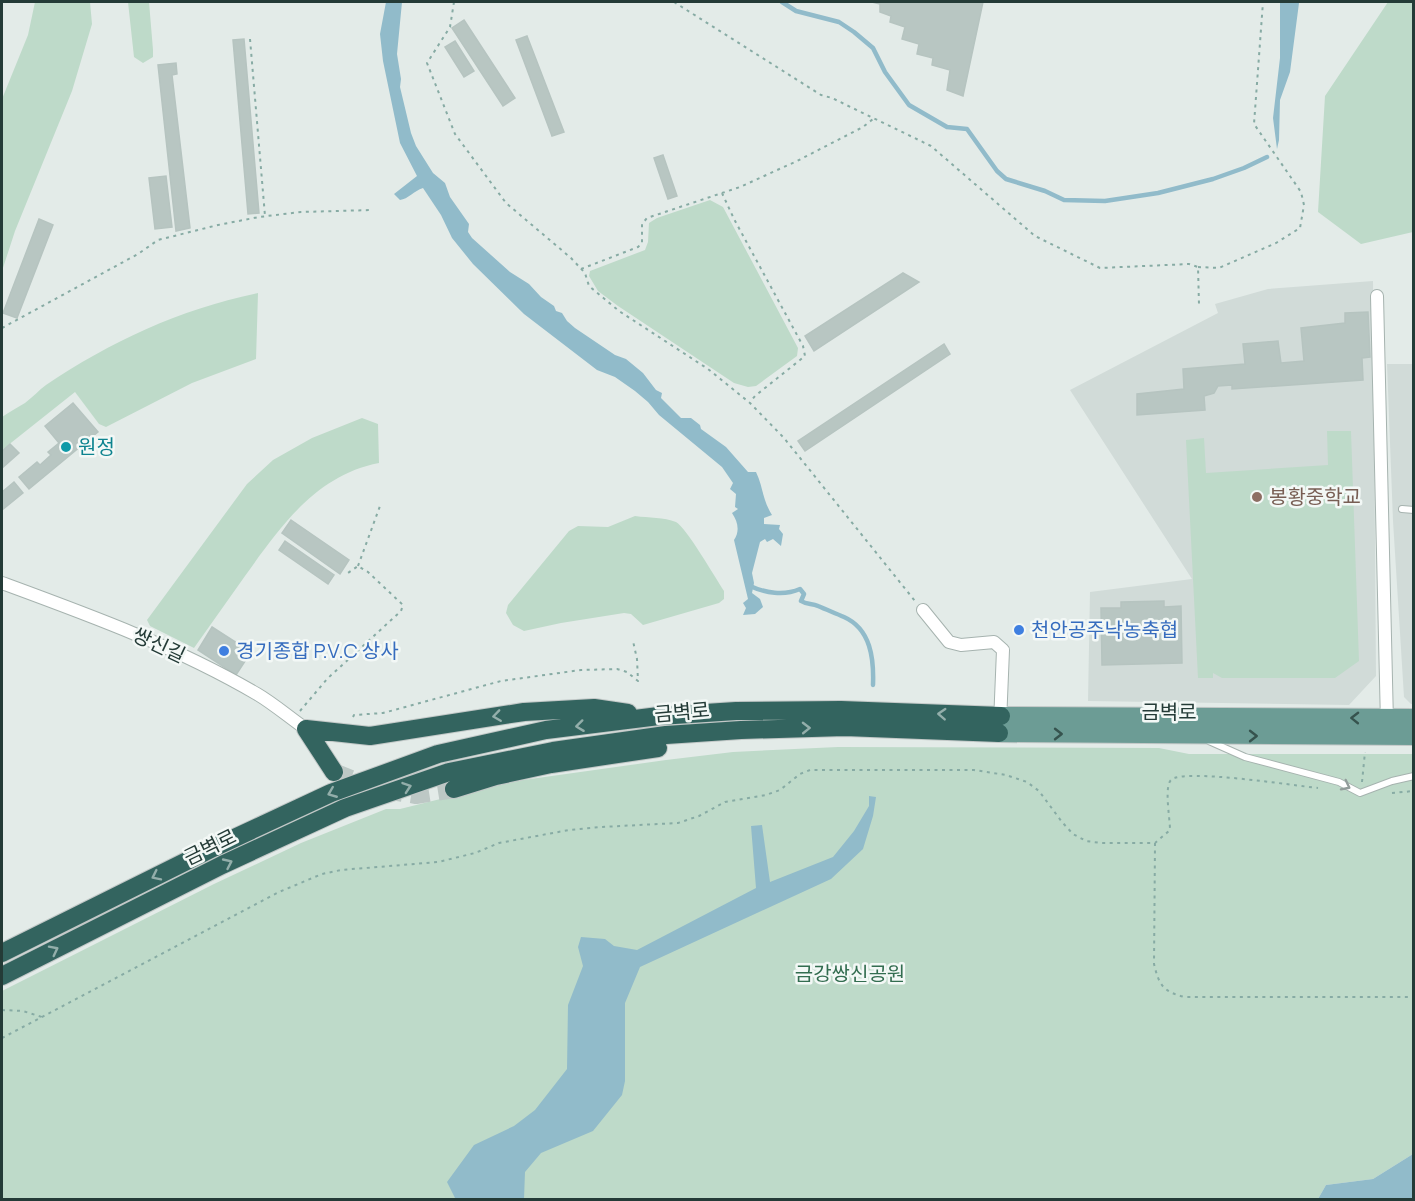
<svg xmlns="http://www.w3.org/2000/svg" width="1415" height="1201" font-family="Manrope,'Noto Sans KR',sans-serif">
	<rect width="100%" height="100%" fill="#e3ebe8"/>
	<path fill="#d1dbd8" d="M1373,281L1376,676L1349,705L1088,701L1090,592L1192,579L1070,390L1218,313L1215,304L1268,289Z
		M1387,364H1413V704H1411L1404,697L1393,521Z"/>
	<path fill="#bedac9" d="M35,2H90L92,24L72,91L15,231L2,271V99L28,35Z
		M128,2H149L153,50V57L143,63L134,57Z
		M1388,2H1413V232L1361,244L1318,212L1325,96Z
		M710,200L723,207L798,348L797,356L756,386L748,387L734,383L618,306L598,291L589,276L590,271L645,250L648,242L649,223L657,218Z
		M258,293L256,359L192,383L106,427L99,424L75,392L2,450V417C9,412 17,408 25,403C33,397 39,390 46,385C111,341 181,309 258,293Z
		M362,418L378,424L379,463C316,475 280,527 245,576C228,600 211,624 194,648L150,626L147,620L247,484L273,460L312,438Z
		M1327,431H1351L1359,661L1335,678H1222L1213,673V678H1198L1186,440L1204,438L1206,473L1328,465Z
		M635,516C649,518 664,517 676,522C686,527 716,579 724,591V599L719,603L643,625L631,614L624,613L561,623L524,631L513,625L506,613L508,605L569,531L578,526L608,527Z
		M838,747L1159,748L1189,754H1413V1154L1373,1179L1326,1185L1318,1199L2,1200V991L214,884L301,843L386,809H400L509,782L666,760L733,752Z"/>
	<path fill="#91bbca" d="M386,2H402L397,54L401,79L400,87L411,133L416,146L433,173L445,183L450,197L469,224L468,232L472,238L510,272L529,284L541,297L554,306L556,311L562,313L567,321L575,328L615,355L626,359L643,373L656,390L662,393L661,398L681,418H691L700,425L701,429L726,447L748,472H756C763,486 762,499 772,515L764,518V524L780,525L779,529L783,534L781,546L773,539L767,542L765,539L760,542L752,573L754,583L752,593L760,599L763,607L755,614L743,615L746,608L743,603L748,599L734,540C740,531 738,522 732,513L738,509L735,507L736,494L730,489L733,483L722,467L659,415L648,402L635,391L615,377L597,370L524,314L473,264L452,238L441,215L423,188C414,191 408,199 400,200L394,194L417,176L400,143L383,61L380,34Z
		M1280,2L1299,3L1290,72L1280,100L1279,140L1277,149L1273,118L1280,58Z
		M869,796L876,797L873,816L863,849L831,879L640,967L625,1003V1081L622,1095L593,1131L541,1153L525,1172L524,1199H453L455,1198L447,1182L474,1145L514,1126L535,1110L567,1069L568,1005L583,966L578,947L581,937L605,939L614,946L637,950L756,888L751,826L762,825L770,882L833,857L854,831L869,806Z
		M1413,1154V1199H1318L1326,1185L1373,1179Z"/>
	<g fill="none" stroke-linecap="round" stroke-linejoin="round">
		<path stroke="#91bbca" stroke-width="4.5" d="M782,2L796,11L839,22L854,32L873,48L885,72L909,105L947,127L967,129L997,171L1006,179L1045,191L1064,200L1105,201L1158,193L1213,179L1244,168L1267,157
			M750,586C765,593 784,596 800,589L804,594L801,601C807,605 812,603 818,606C827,610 835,613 844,617C871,629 874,659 873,685"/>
	</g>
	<path fill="#b8c6c2" stroke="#b6c4c0" stroke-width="1.5" d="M872,2H983L963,96L947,90L950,70L932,65L933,58L917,54L919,44L902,39L905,27L890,22L891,16L880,12V4Z
		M464,20L515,98L503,106L452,28Z
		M527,36L564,132L552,136L516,40Z
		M244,39L259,213L248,214L233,40Z
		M455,41L474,71L464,77L445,47Z
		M176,63L177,74L172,75L190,228L176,231L158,65Z
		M663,155L677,196L668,199L654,158Z
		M166,176L172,227L155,229L149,178Z
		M39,219L53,225L17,318L3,313Z
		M903,273L919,282L814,351L805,336Z
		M1368,312L1370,357L1362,358L1363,380L1232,389V385L1218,386L1214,393L1204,396L1205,410L1137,415V394L1184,389L1183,369L1245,364L1243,344L1278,341L1281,363L1304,361L1301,328L1345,323V313Z
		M944,344L950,354L805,451L798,441Z
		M73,403L98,432L29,489L19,477L37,462L40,465L51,455L48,452L59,443L45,426Z
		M10,444L19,453L2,468V451Z
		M14,482L23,493L2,510V492Z
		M291,520L349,560L340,574L282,533Z
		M285,541L334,575L328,584L279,550Z
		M1164,601V607L1181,606L1182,663L1102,665L1101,608H1121V602Z
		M212,627L251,652L236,675L198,650Z"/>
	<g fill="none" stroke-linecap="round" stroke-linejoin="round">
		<path stroke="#bdc8c5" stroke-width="18" stroke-dasharray="18 9" stroke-linecap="butt" d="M334,772L373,788L416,795L454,789"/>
		<g stroke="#a6b3af" stroke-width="8">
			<path id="lane" d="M1402,509L1414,510
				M1209,741L1245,757L1339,782L1360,793L1392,781L1414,776"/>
		</g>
		<g stroke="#a6b3af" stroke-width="14">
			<path id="street" d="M1377,296L1387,723
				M2,583C89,615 177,647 257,694C274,704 290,718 306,729
				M923,610L949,642L961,645L994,642L1003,650L1000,723"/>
		</g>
		<g stroke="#c2c8c7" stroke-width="20">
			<path id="primary" d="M1001,716L1414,718
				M999,733L1414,736"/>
		</g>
		<g stroke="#c2c8c7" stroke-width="20">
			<path id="highway" d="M306,729L370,736L524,712L594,708L628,713
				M306,729L334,772
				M454,789L496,776L551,764L658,748
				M2,953L213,848L331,793L438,754L546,730L659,716L736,711L841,710L1001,716
				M2,976L222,865L345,808L449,772L553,751L666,735L741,730L845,727L999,733"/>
		</g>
		<path stroke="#87aba4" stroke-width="2" stroke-dasharray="3 4.5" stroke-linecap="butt" d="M454,2L450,27L427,63L455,134L506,203L571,258L585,273L589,286L619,311L708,369L750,403L784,438L915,601
			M674,2L821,95L832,98L931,146L1035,236L1100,268L1189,264L1198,267L1199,305
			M250,39L265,216
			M722,193L734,219L803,346L805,356L755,396L750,402
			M1198,267L1219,268L1276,243L1300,228L1304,205L1301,192L1254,124L1263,2
			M581,269L638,247L642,243V224L647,218L740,187L797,161L863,127L873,119
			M2,328L138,254L158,240L218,225L259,217L301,212L373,210
			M358,566L380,506
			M300,711L327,679L401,611L403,605L368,572L358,566L348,573
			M353,717L354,715L383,713L501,681L581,670L617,669L627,672L638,681L637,659L633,641
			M1362,782L1365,752
			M1392,793L1414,791
			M1155,843L1154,964C1159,985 1163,992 1185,997H1414
			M2,1010L23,1011L42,1017
			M2,1038L279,892L322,874L341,870L438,862L475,853L499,843L569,830L601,827L678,823L699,816L725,802L766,795L780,790L800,774L810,770H974L1006,775L1027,782L1039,791L1062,822L1073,834L1086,841L1101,843H1155L1170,830C1170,818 1164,787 1171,780C1182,768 1297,786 1318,788"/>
		<use href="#lane" stroke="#fff" stroke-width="6"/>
		<use href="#street" stroke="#fff" stroke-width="12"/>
		<use href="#primary" stroke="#6c9c95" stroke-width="18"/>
		<use href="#highway" stroke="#33645f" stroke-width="18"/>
	</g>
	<defs><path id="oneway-chevron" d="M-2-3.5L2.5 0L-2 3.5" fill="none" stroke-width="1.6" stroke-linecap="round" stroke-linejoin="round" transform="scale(1.5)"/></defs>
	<g stroke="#93aeaa">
		<use href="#oneway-chevron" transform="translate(942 714) rotate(-177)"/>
		<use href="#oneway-chevron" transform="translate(497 716) rotate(172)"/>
		<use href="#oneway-chevron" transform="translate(580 726) rotate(173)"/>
		<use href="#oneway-chevron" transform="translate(806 728) rotate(-1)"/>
		<use href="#oneway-chevron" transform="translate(407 787) rotate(-19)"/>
		<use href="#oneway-chevron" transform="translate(332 793) rotate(158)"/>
		<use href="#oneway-chevron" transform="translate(228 863) rotate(-25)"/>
		<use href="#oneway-chevron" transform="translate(156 876) rotate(154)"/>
		<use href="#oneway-chevron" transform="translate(54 950) rotate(-27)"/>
	</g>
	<g stroke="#36534e">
		<use href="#oneway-chevron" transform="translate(1355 718) rotate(-179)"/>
		<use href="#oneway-chevron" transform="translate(1058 734)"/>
		<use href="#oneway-chevron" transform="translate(1253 736)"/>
	</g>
	<use stroke="#929d9b" href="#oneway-chevron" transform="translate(1346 786) rotate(27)"/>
	<circle fill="#0f9aa8" stroke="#f3f8f6" stroke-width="2" cx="66" cy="447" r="6"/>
	<circle fill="#8d6e63" stroke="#f3f8f6" stroke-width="2" cx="1257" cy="497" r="6"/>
	<g fill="#3f7fe0" stroke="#f3f8f6" stroke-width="2">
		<circle cx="1019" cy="630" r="6"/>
		<circle cx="224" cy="651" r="6"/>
	</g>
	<g text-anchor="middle" stroke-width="5" stroke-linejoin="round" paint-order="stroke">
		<g font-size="20" fill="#0d838f" stroke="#f3f8f6" text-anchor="start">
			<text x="78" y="454">원정</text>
		</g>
		<g font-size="20" fill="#785e54" stroke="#f3f8f6" text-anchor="start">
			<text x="1269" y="504">봉황중학교</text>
		</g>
		<g font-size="20" fill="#366cbe" stroke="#f3f8f6" text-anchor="start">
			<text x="1031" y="637">천안공주낙농축협</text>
			<text x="236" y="658">경기종합 P.V.C 상사</text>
		</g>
		<g font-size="20" fill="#243b37" stroke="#f3f8f6">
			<text transform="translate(159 645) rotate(25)" y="7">쌍신길</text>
			<text transform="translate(682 712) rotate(-5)" y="7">금벽로</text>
			<text x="1169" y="719">금벽로</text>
			<text transform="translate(210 847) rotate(-26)" y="7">금벽로</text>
		</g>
		<g font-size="20" fill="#336d50" stroke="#f3f8f6">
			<text x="850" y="981">금강쌍신공원</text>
		</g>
	</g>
	<rect width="1415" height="1201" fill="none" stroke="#243b37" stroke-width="6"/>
</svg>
